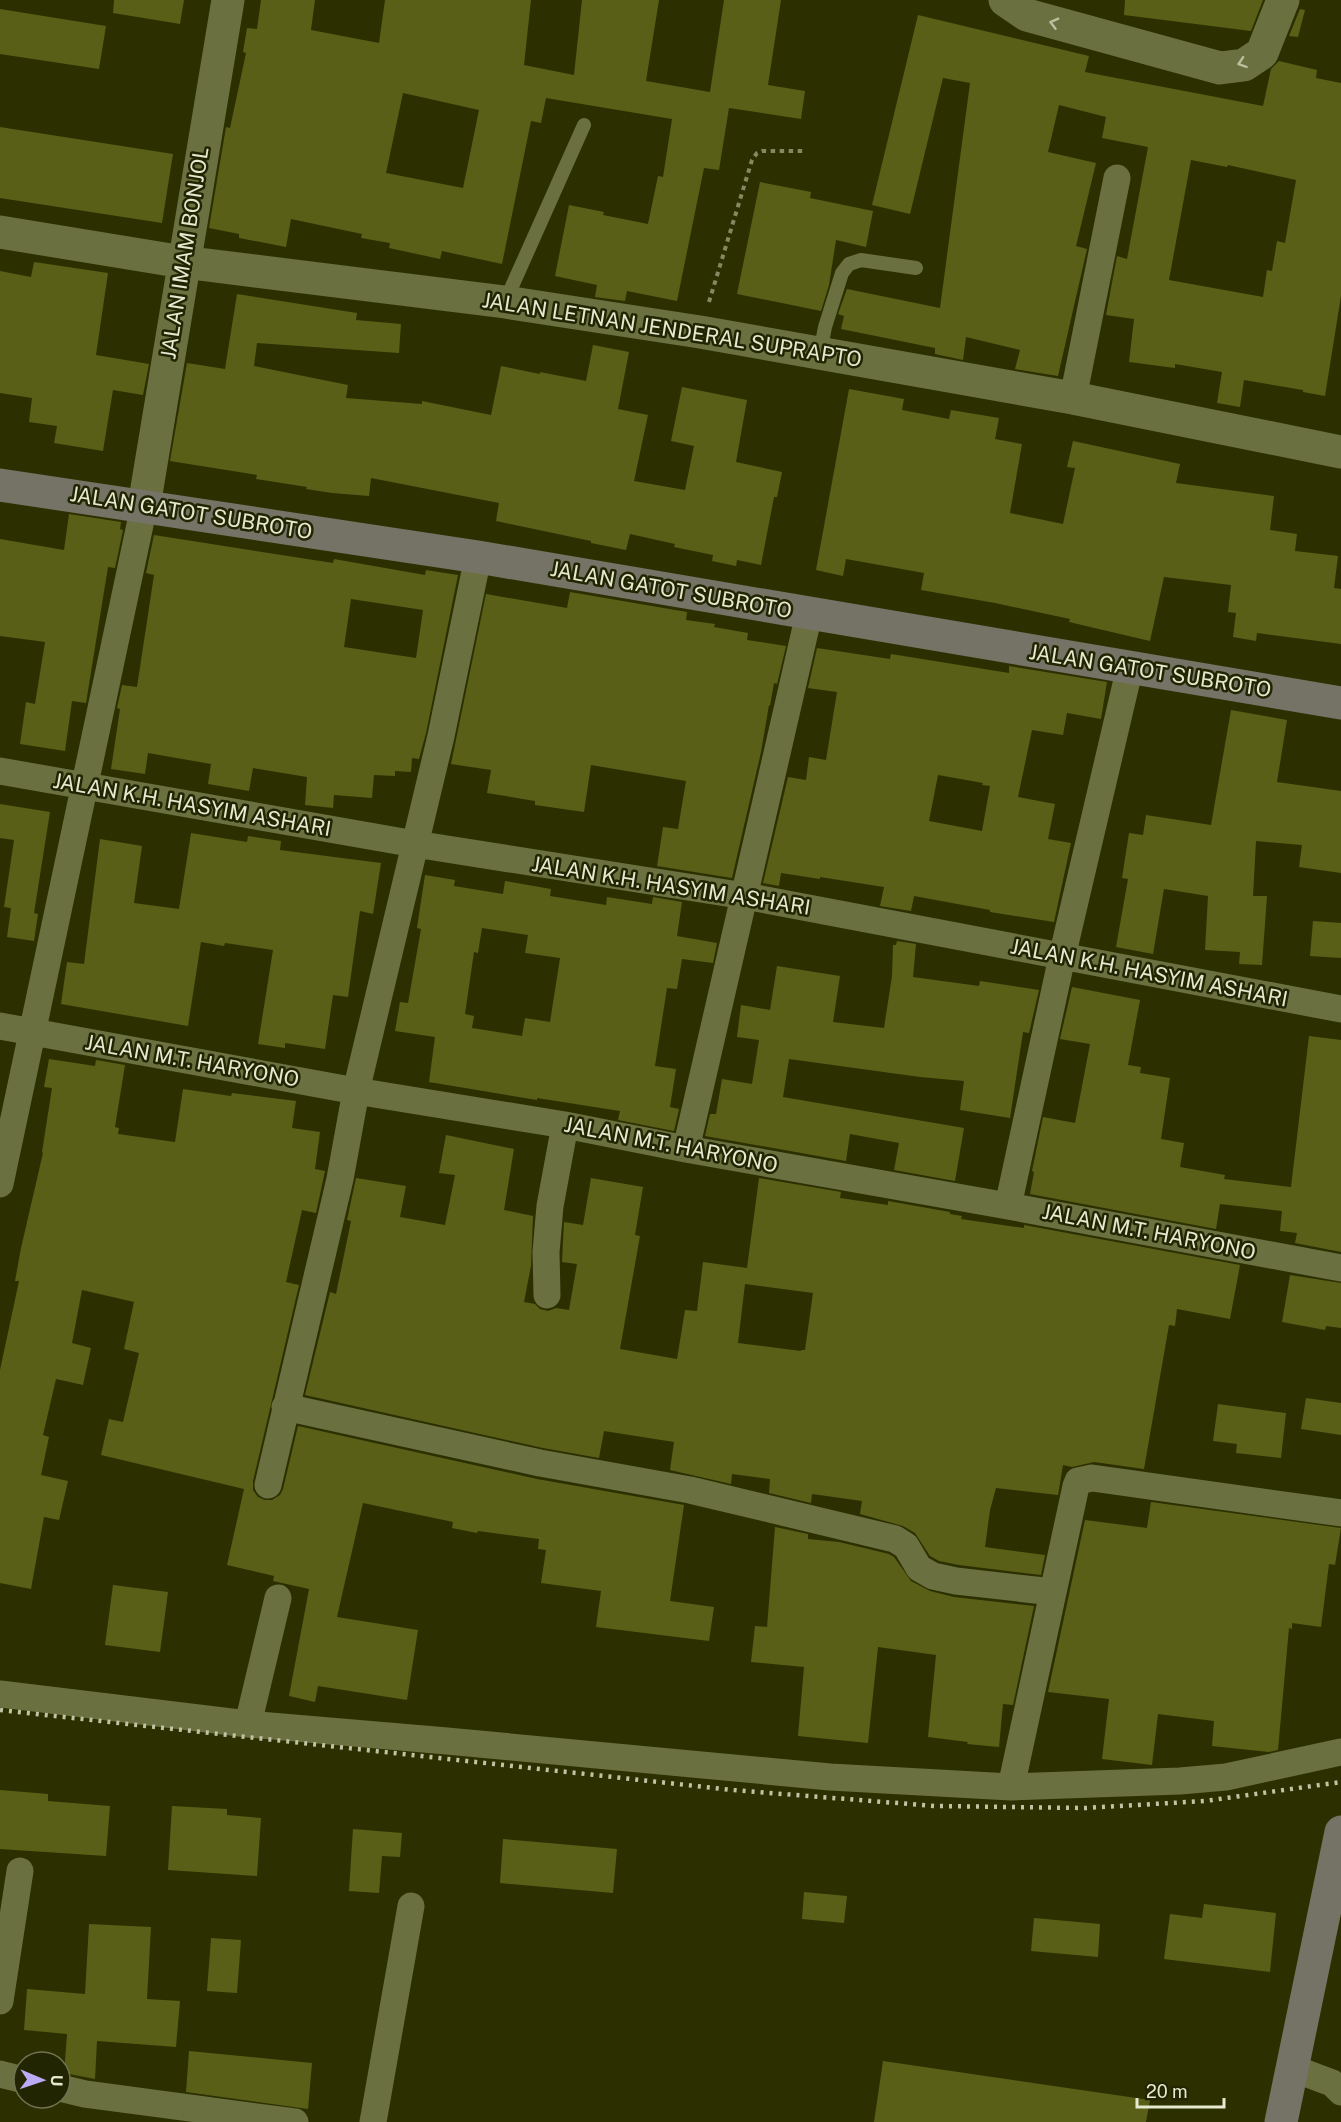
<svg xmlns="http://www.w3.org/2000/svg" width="1341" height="2122" font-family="'Public Sans',sans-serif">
	<rect width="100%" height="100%" fill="#2c3000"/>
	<path fill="#595f16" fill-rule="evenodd" d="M114,0H184L180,24L113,13Z
		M261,0H315L311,30L379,43L385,0H531L524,65L574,75L582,0H659L646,81L710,92L724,0H781L768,85L805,91L801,119L729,108L719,170L704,168L677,301L627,291L625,301L595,297L597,285L555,276L569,205L604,212L603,215L648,224L658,176L663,177L672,119L546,98L541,123L531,121L502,264L442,251L440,259L389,248L390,243L361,238L362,234L291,219L286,247L239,238V234L209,228L226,127L230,128L246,53L243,52L247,28L257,29ZM403,93L479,110L463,188L386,173Z
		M1125,0H1263L1251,31L1124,15Z
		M0,9L106,26L99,69L0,54Z
		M1300,9L1305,10L1298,37L1289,36Z
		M918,15L1089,56L1085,72L1263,106L1271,69L1279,61L1317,70L1316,78L1341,83V296L1325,396L1303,392V390L1244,380L1240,407L1217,403L1222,372L1175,364V368L1129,362L1134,319L1106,315L1117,256L1127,259L1148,147L1102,138L1106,117L1059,105L1048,152L1096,163L1076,246L1087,249L1058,376L1015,369L1020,350L966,337L963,360L935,354V348L841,329L844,316L838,314L847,289L940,308L970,83L943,78L910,214L872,205ZM1191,160L1227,167L1228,165L1296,180L1285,243L1277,241L1272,271L1267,270L1263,297L1169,280Z
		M0,127L173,154L162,223L0,198Z
		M760,182L811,192L810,198L873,211L866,247L836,240L829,285L821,311L737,294Z
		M34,262L108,273L96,355L149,364L143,395L113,390L103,451L54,443L57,426L29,422L32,398L0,393V271L31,277Z
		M237,294L357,313L356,320L401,324L399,353L257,343L254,366L348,385L346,398L422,404V401L491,415L501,366L540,374V372L586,381L593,345L629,352L618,409L648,415L634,481L685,490L694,446L671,441L682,387L747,400L736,462L782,472L777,497H774L761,565L737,560L736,566L712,561L713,555L674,547L675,544L630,534L626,550L591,543V541L496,521L499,503L371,478L369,496L332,493L306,489L307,487L256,479L257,475L170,461L187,363L225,369Z
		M849,389L904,399L902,410L949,419L951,410L999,418L995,439L1022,444L1010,513L1063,524L1075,468L1067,467L1073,441L1180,464L1176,483L1274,496L1270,530L1297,534L1295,551L1338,556L1334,588L1341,589V644L1257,633L1256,641L1233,637L1236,613L1228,612L1231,585L1164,577L1150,641L1069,622L1070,619L995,603L921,590L924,573L846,559L843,576L816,570Z
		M69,514L121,522L120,529L123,530L115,568L108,567L86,703L72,701L65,751L20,744L26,702L35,704L45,642L0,636V539L64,550Z
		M154,535L333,563L334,559L425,575L426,570L458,575L426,733L419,759L412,758L411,772L395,771V776L374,775L372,798L334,795L333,808L305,805L307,777L253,768L249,791L208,784L211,764L148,753L145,774L111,769L120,709L117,708L122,685L137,687L154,575L146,573ZM351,599L423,610L416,658L344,647Z
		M570,592L687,612L686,620L715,624L714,627L748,633L747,640L786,646L777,684L774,683L770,706L769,705L761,752L732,878L657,866L663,827L678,829L686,781L591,765L584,812L535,805V801L487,793L491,770L451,764L486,594L567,608Z
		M817,648L890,659L891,654L1009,673V666L1107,682L1101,719L1067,713L1063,735L1032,730L1018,797L1055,804L1048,839L1071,843L1054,922L990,912V910L914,896L911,911L880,906L884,887L820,877V879L781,873L779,886L763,883L788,777L806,780L809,757L826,760L837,692L808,688ZM938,775L983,783L982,785L990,786L982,831L929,821Z
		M1231,710L1287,720L1277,782L1341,791V873L1299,867L1302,845L1256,841L1253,896H1267L1262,965L1239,964L1240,952L1205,950L1208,896L1164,889L1153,954L1116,947L1128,879L1122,878L1129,833L1143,835L1146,815L1211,825Z
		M0,804L50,812L34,913L38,914L34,941L7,937L11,908L4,907L14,840L0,838Z
		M191,833L247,842L248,836L281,841L280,850L381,863L373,914L360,911L348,997L333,995L325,1049L285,1043V1048L258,1044L273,950L225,943L224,946L201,942L188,1026L61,1004L67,962L84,964L100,839L142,846L134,903L179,909Z
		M425,875L455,880L454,886L503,894L505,881L551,889L550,896L606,905L607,897L652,904L653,897L682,902L677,936L717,943L713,963L682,959L677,989L667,988L655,1066L676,1069L670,1107L679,1109L674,1131L618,1120L620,1111L537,1098V1100L429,1082L435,1037L395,1031L400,1002L408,1003L421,929L417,928ZM482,928L528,935L525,953L560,958L550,1022L525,1018L522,1036L472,1028L474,1016L465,1014L474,952L478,953Z
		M1313,921L1341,923V958L1310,956Z
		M897,941L916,944L913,977L979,986L980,981L1039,990L1029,1033L1023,1032L1010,1118L960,1110L964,1081L920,1077L789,1059L783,1097L964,1128L955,1181L894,1170L899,1143L850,1134L846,1161L705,1136L710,1114H716L722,1079L752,1084L759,1040L737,1037L741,1005L770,1010L777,966L840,976L833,1022L884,1028L892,976L893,945H896Z
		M1072,987L1140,1000L1128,1065L1141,1067L1140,1073L1170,1078L1161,1139L1184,1143L1180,1167L1225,1175L1224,1179L1291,1187L1309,1036L1341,1040V1252L1295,1243L1297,1233L1280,1231L1282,1211L1220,1204L1216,1229L1030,1194L1034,1172L1032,1171L1043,1117L1075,1123L1090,1044L1060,1039Z
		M49,1059L95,1066L96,1060L125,1065L115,1127L119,1128L118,1134L175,1142L183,1089L231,1096L232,1093L296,1101L292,1128L320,1132L315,1169L325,1171L316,1213L302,1210L286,1282L299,1285L253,1481V1490L258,1497L265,1500H272L280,1495L283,1489L298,1426L537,1479L684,1505L670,1601L714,1607L709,1641L596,1627L601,1591L541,1583L546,1550L538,1549L539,1539L478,1531L477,1533L452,1528L453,1522L363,1503L337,1617L418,1630L407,1700L318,1686L315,1702L289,1696L309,1589L273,1581L274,1576L227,1565L244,1489L101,1455L109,1419L123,1422L139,1353L124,1349L134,1302L82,1290L72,1343L91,1348L83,1385L56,1379L43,1435L49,1437L41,1475L68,1481L59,1520L44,1517L31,1589L0,1583V1370L19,1281H15L21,1248L43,1153L42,1152L52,1088L44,1087Z
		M446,1135L514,1149L504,1210L533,1216L531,1266L524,1302L535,1304L540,1309L548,1311L556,1308L569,1310L577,1264L562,1262L564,1222L583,1225L591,1178L643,1187L635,1235L640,1236L620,1349L677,1359L685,1310L697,1311L703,1262L747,1268L759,1178L841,1192L840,1198L888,1205V1201L950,1212V1214L962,1216L961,1219L1024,1228V1225L1240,1265L1230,1319L1177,1309L1175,1326L1169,1325L1144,1469L1094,1462L1072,1467L1063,1465L1058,1495L996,1488L990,1510L985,1547L1045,1555L1041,1575L959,1565L939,1561L930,1556L915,1533L903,1526L860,1514L862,1501L812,1494L811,1503L769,1493L770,1479L732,1474L731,1484L670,1470L674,1442L604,1431L599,1458L543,1448L305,1395L330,1292L336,1294L351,1221L347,1220L356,1178L406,1186L400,1217L445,1225L455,1175L439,1173ZM745,1284L813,1293L805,1350H801V1351L738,1343Z
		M1290,1275L1341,1283V1328L1326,1326L1325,1330L1282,1322Z
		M1306,1398L1341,1403V1435L1301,1429Z
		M1218,1404L1286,1413L1281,1458L1236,1453L1237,1444L1213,1441Z
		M1151,1502L1341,1528L1335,1565L1329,1564L1321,1627L1292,1623V1629L1289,1628L1278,1750L1269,1752L1212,1746L1214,1721L1158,1714L1152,1765L1102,1759L1109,1699L1048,1692L1085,1520L1147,1528Z
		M775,1527L808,1534V1539L839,1542L889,1554L894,1557L911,1581L930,1591L954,1597L1034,1606L1013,1705L1003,1704L999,1747L967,1744L968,1742L928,1737L936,1655L878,1647L868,1743L798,1736L804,1667L751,1662L755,1626L767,1627Z
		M113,1585L168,1592L160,1652L105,1645Z
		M0,1790L48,1794V1801L110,1806L106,1856L0,1849Z
		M172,1806L227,1809V1815L261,1818L257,1876L168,1870Z
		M353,1829L402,1833L400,1857L382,1856L379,1893L349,1891Z
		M503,1839L617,1849L613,1893L500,1883Z
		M804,1892L847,1896L844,1923L802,1919Z
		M1204,1904L1276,1913L1270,1972L1164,1959L1170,1914L1202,1918Z
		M1034,1918L1100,1924L1098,1957L1031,1951Z
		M89,1924L151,1927L147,1999L180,2001L176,2047L97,2041L95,2079L64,2073L67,2034L24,2030L27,1989L85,1994Z
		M211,1938L241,1940L237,1993L207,1991Z
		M189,2051L312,2063L308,2109L186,2092Z
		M883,2061L1150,2100L1146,2122H874Z"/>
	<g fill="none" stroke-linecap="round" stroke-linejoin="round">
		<path stroke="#858963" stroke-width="4" stroke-dasharray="4.5 4.5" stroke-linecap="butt" d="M709,302L752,160L757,153L762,151H806"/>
		<path stroke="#6b7040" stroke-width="14" d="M505,302L584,125
			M820,353L825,327L842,273L849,264L861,260L916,268"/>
		<path stroke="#6b7040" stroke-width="27" d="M1073,398L1117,178
			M0,771L415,844L745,896L1341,1009
			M0,1026L356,1091L565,1125L686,1149L1008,1206L1341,1268
			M686,1149L809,614
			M0,1184L144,506
			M1008,1206L1062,957L1130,667
			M547,1295L546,1252L550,1206L565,1125
			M285,1407L540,1463L690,1490L895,1539L906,1546L919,1568L933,1576L956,1581L1053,1592
			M268,1485L340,1179L356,1091L441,736L478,557
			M278,1598L248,1724L447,1741L830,1777L1011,1787L1180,1781L1226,1777L1341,1752
			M0,1694L248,1724
			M1011,1787L1076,1486L1078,1481L1092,1478L1341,1513
			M0,2001L20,1871
			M1292,2068L1332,2083L1341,2092
			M0,2074L24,2080
			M60,2088L85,2094L295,2122
			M373,2122L411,1906"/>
		<path stroke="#6b7040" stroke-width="33" d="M1005,0L1027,15L1220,68L1244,65L1262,53L1283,0
			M0,232L183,262L505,302L700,332L1073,398L1341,452
			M144,506L228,0"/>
		<path stroke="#747366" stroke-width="33" d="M0,485L478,557L1341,703
			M1281,2122L1341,1832"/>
		<path stroke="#c0c4a5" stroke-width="4.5" stroke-dasharray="3 6" stroke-linecap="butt" d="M0,1710L732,1790L935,1806L1085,1808L1205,1801L1341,1782"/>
	</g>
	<defs><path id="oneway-chevron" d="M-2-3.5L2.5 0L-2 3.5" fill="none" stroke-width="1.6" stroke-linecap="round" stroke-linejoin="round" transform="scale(1.5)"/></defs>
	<g stroke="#babf9d">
		<use href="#oneway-chevron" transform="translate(1054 23) rotate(-165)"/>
		<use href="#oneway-chevron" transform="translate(1242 63) rotate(161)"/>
	</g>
	<g text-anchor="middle" stroke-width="5" stroke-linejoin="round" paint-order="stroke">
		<g font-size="21" fill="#e5e9cf" stroke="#222501">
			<text transform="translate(185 253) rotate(-81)" y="7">JALAN IMAM BONJOL</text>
			<text transform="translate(672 330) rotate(9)" y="7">JALAN LETNAN JENDERAL SUPRAPTO</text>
			<text transform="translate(191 513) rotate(9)" y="7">JALAN GATOT SUBROTO</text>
			<text transform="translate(671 590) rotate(10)" y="7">JALAN GATOT SUBROTO</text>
			<text transform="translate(1150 671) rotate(9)" y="7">JALAN GATOT SUBROTO</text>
			<text transform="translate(192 805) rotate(10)" y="7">JALAN K.H. HASYIM ASHARI</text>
			<text transform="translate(671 886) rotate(9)" y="7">JALAN K.H. HASYIM ASHARI</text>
			<text transform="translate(1149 973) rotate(11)" y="7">JALAN K.H. HASYIM ASHARI</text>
			<text transform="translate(192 1061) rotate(10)" y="7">JALAN M.T. HARYONO</text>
			<text transform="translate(671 1145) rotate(11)" y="7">JALAN M.T. HARYONO</text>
			<text transform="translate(1149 1232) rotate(11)" y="7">JALAN M.T. HARYONO</text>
		</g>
	</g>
	<g transform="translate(42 2080) rotate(92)"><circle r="28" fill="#222501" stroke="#707353" stroke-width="1.5"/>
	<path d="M0-4.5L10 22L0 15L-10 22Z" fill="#bbaaf6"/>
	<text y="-9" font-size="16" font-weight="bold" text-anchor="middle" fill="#e5e9cf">U</text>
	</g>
	<path d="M1137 2098v9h87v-9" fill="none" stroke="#e5e9cf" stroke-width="3"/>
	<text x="1146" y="2098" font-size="18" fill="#e5e9cf" stroke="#222501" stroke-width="4.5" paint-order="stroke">20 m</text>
</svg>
